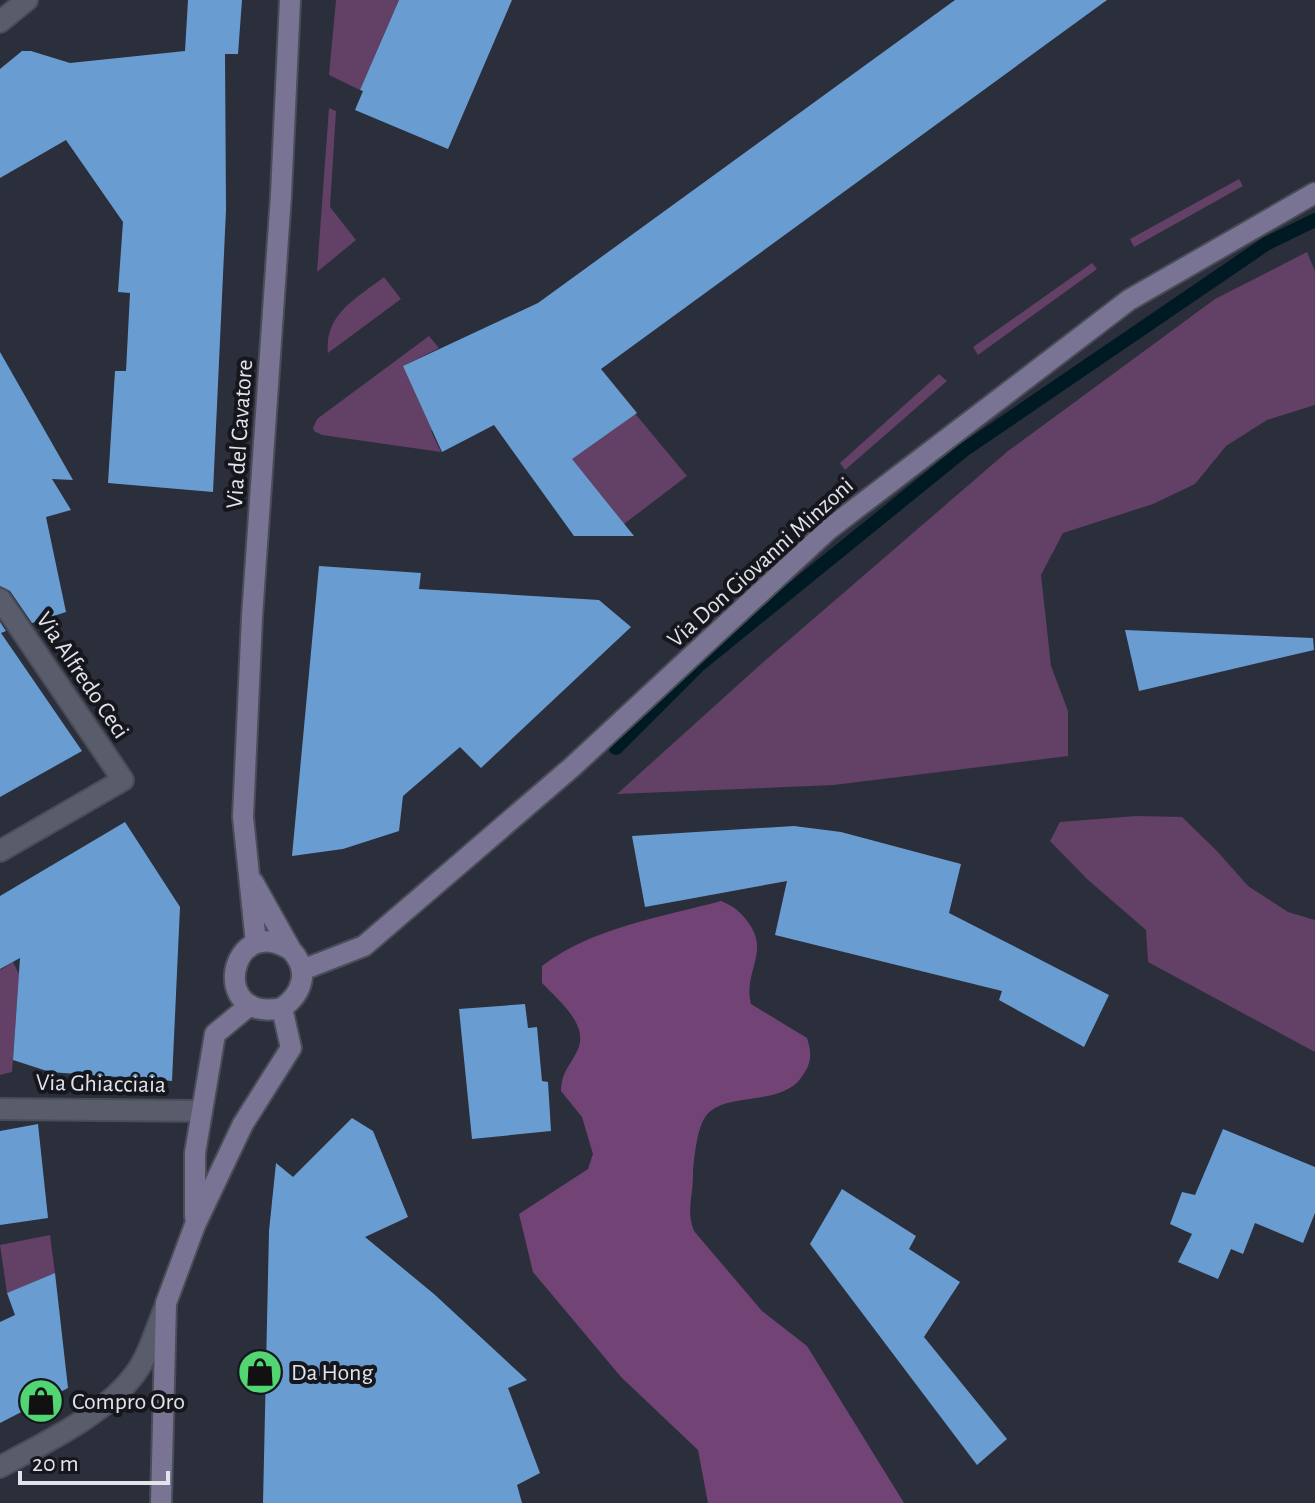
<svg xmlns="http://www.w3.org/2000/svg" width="1315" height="1503" font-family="'Alegreya Sans',sans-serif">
	<rect width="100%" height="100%" fill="#2b2e3b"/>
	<path fill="#634066" d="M336,0H399L360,90L329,75Z
		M329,108L336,111L330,207L356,240L317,272Z
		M1239,179L1243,186L1134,247L1130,239Z
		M1307,252L1315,271V405L1267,420L1226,446L1195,484L1153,504L1063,533L1041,575L1051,666L1068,711V756L834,785L617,794L760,665L1008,451L1215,299Z
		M1092,263L1097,269L978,355L973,347Z
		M384,277L401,299L328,353C324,314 357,298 384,277Z
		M429,336L439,348L403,366L441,426L431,431L441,452L322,435L314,431L313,428L317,419Z
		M939,374L947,381L845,470L840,463Z
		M613,387L687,476L624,524L601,495L505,438Z
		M1136,816L1182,817L1217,851L1248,886L1288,912L1315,920V1052L1148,962L1146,930L1087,879L1050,841L1060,822Z
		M13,962L19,974L12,1072L0,1075V970Z
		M50,1235L55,1273L7,1293L0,1245Z"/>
	<path fill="#724475" d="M721,901C735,907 741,912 750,925C769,954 743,972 751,1004L807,1038C812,1054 812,1063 801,1078C778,1109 717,1089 703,1121C697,1132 693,1163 693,1176C693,1195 686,1212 694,1231L762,1311L807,1346L904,1503H708L698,1450L621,1377L533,1272L519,1214L588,1169L593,1154L582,1117L561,1091C562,1070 570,1067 578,1049C589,1024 557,999 542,983V966C591,928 662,917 721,901Z"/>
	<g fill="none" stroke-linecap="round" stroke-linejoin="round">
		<path stroke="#001a23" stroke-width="14" d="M616,748L699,665L964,450L1266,244L1315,220"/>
	</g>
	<path fill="#699dd1" d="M188,0H242L238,54H225L226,210L213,492L108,483L115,371H126L130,293L118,292L123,222L66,140L0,178V69L22,51H31L70,63L185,51Z
		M399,0H512L448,149L355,110L363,91L360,90Z
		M955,0H1107L601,369L637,413L572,459L634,536H574L494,425L442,452L403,366L538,303Z
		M0,352L73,480L52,479L71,510L46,517L66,612L32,623L10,591L0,586Z
		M319,566L421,573L419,589L599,600L631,627L481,768L460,747L403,796L399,831L343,849L292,856Z
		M0,622L6,631L1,633L82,751L0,797Z
		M1125,630L1313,638L1314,650L1139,691Z
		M125,822L180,907L172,1081L50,1072L13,1060L20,958L0,969V896Z
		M794,826L841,832L961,864L949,913L1109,995L1084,1047L999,1000L1002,991L775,935L787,881L645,907L632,836Z
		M525,1004L528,1028L537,1027L542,1081L548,1082L551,1131L472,1139L459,1009Z
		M352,1118L373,1131L408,1217L365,1237L434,1294L527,1380L508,1388L540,1473L517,1485L522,1503H263L269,1231L276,1163L293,1177Z
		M38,1124L48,1218L0,1225V1131Z
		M1223,1129L1315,1167V1213L1303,1243L1255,1223L1243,1254L1231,1249L1218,1279L1178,1262L1192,1234L1170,1224L1182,1192L1195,1195Z
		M842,1189L916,1236L909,1249L960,1282L924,1337L1007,1439L977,1465L810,1244Z
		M55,1273L68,1388L0,1423V1322L15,1315L7,1293Z"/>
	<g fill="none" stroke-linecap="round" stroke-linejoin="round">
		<g stroke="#4a4c57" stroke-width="24">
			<path id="minor" d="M0,22L27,0
				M0,599L123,780L0,851
				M0,1109L202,1111
				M0,1467C42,1444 100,1417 130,1380C148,1360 155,1331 165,1307"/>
		</g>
		<g stroke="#4a4c57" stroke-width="24">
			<path id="secondary" d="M253,882L291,950C310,970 303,993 282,1008C207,1024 230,910 291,950
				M256,943L243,817L252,617L281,195L290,0
				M302,970L364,946L571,768L829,529L1129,300L1315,193
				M195,1217V1153L215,1034L250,1005
				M161,1503L166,1303L195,1225L243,1124L291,1048L282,1008"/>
		</g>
		<use href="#minor" stroke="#595c6a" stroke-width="20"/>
		<use href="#secondary" stroke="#797494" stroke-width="20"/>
	</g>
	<defs>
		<g id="shop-disc" transform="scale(2.3)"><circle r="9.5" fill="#52d673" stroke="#16171d"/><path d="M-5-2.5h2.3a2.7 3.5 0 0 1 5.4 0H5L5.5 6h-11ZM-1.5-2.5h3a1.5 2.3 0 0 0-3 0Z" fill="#111"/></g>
	</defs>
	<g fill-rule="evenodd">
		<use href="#shop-disc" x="260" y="1372"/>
		<use href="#shop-disc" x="41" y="1401"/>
	</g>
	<g text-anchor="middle" stroke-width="8" stroke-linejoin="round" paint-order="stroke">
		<g font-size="24" fill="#e2e4ec" stroke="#16171d">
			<text transform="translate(239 434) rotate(-86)" y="8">Via del Cavatore</text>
			<text transform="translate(760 562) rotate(-42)" y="8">Via Don Giovanni Minzoni</text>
			<text transform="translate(83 675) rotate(56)" y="8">Via Alfredo Ceci</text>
			<text transform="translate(101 1083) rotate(1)" y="8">Via Ghiacciaia</text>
		</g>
		<g font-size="24" fill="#e2e4ec" stroke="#16171d" text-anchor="start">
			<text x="291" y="1380">Da Hong</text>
			<text x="72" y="1409">Compro Oro</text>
		</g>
	</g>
	<path d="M20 1471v12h148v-12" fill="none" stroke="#e2e4ec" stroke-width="4"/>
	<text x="32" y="1471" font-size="24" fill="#e2e4ec" stroke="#16171d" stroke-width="6" paint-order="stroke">20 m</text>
</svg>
